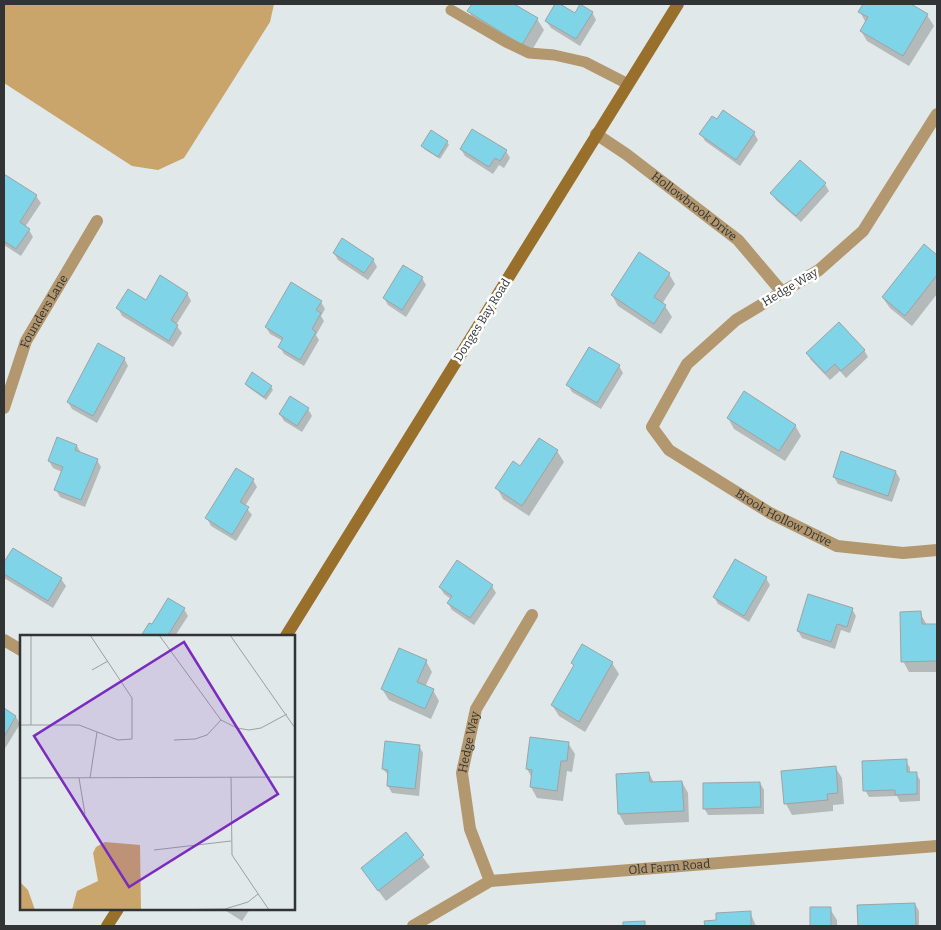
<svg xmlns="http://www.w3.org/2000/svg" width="941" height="930" font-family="Bitter,serif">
	<rect width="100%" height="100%" fill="#e1e8e9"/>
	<path fill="#c9a46b" d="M4,4H274L270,22L184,158L158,170L132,166L4,83Z"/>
	<path fill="#0003" d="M473,4H512L537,19L544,30L529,55L475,22L469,11Z
		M557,4L575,15L592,12L596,20L580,46L551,28L546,21Z
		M864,4H909L927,15L934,26L909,66L867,41L861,31L866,23L860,12Z
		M723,112L754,133L758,140L740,166L705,141L701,134L717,121Z
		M447,142L449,145L440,159L424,149L423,146Z
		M461,149L506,151L510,158L504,168L499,165L493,174L465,156Z
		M4,175L36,196L41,203L25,227L29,230L33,237L21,256L4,245Z
		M825,184L829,191L801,222L776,200L772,193Z
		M924,246L937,256V294L912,326L890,308L883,298Z
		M334,253L373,259L377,267L368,280L338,260Z
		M669,274L675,284L662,304L665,306L672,317L661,334L618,306L612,295Z
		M422,278L426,285L406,317L388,305L384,298Z
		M187,293L191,301L176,325L182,333L173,347L122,316L118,308Z
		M321,302L325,309L321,316L324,321L316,335L319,340L304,366L284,354L280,347L283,341L270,334L266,327Z
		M864,350L868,357L846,378L840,371L830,380L811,360L807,353Z
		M124,358L128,366L97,423L72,409L68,402Z
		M619,366L623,373L601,409L572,392L568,385Z
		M246,384L271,387L273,390L266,400L248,387Z
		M308,409L312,416L302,432L284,421L280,414Z
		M728,418L795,425L801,436L785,461L734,429Z
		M58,439L77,446L81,453L97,460L101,467L85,507L60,497L56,490L62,472L53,468L49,461Z
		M539,440L557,451L564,462L529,516L503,499L497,488L521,468Z
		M896,472L900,479L892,502L838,484L834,477Z
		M253,480L257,487L245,506L252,515L236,541L211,526L207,518Z
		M13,549L61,579L66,586L53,608L4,578V565Z
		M766,578L770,585L749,622L718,604L714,597Z
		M492,586L496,593L474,625L452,610L448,603L451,599L444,594L440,587Z
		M184,609L188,616L175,636H142L150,624L152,626Z
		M852,609L856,616L850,633L841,630L835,649L802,638L798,631Z
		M920,613L927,625H937V672H909L903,661Z
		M582,645L612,663L619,674L585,732L559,716L552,705L575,667L572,663Z
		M426,661L432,672L425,687L433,690L439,701L431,719L389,700L382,689Z
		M4,710L16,717L20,724L4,750Z
		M568,743L575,754L572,772L567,771L563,801L537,798L531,787L532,778L527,769Z
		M419,746L423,753L419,796L392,793L388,786L389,776L383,769Z
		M906,761L910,768V773H916L920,780V801L900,802L897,796L869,797L865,790Z
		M835,767L842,778L844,804L833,805V811L792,815L786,804Z
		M649,773L654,783L682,782L688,793L689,822L625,825L619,814Z
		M760,783L764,790V814L708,815L704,808Z
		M406,834L430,867L386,901L362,869Z
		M915,904L919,911V926H859V906Z
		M811,908L830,909L837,920V926H811Z
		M223,909H250L242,921Z
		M750,912L756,926H706V922L717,921Z"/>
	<path fill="#80d4e7" stroke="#9ea3a5" d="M472,4H514L538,18L522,45L467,11Z
		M555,4H560L575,13L580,4L593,12L576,39L545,21Z
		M863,4H911L928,14L903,56L860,31L868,17L858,12Z
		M723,110L755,132L736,160L699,134L712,116L717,119Z
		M472,129L507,150L500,161L495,158L489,167L460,149Z
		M431,130L448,141L438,157L421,146Z
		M800,160L826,183L796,216L770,193Z
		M4,174L37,195L20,222L30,229L16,249L4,241Z
		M342,238L374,259L364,273L333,253Z
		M924,244L937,255V275L905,316L882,297Z
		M639,252L670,273L654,297L666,305L654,324L611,295Z
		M403,265L423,277L402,310L383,298Z
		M160,275L188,293L171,320L178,325L169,341L116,308L128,289L146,300Z
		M291,282L322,301L316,310L321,313L312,329L316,332L300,360L278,347L283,338L265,327Z
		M839,322L865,350L841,371L835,364L825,373L806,353Z
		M98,343L125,358L93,416L67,402Z
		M589,347L620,365L597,403L566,385Z
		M252,372L272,386L264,397L245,384Z
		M744,391L796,425L779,451L727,418Z
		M290,396L309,408L297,426L279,414Z
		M57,437L77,445L75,450L98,459L81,500L54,490L63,467L48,461Z
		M539,438L558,450L522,506L495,488L513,461L520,466Z
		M841,451L896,471L888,496L833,477Z
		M236,468L254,479L240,502L249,507L232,535L205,518Z
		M13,548L62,578L48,601L4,574V562Z
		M735,559L767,577L744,616L713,597Z
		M457,560L493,585L470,618L447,603L452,596L439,587Z
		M808,594L853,608L847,627L837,624L831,642L797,631Z
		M168,598L185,608L168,635L171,636H141L149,623L152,624Z
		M921,611L922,624H937V661L901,662L900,612Z
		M582,644L613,662L579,722L551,705L574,665L571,663Z
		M399,648L427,660L417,682L434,689L425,709L381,689Z
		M4,708L16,716L4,737Z
		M530,737L569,742L567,761H561L557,791L530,787L532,770L526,769Z
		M385,741L420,745L415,789L387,786L388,770L382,769Z
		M907,759V772H917V794L895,795V790L863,791L862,761Z
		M836,766L838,793L827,794L828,800L784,804L781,771Z
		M649,772L650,782L682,781L684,811L618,814L616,774Z
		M760,782L761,807L703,809V783Z
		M406,832L424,855L378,891L361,868Z
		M915,903L916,926H858L857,905Z
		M810,907H831V926H810Z
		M751,911V926H705L704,921L716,920V913Z
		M645,921V926H623V922Z"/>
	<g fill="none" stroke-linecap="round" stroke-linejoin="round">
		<path stroke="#b3976e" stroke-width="11" d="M451,10L506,42L529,53L554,55L585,62L628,84"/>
		<g stroke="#b3976e" stroke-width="12">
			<path id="s1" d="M937,114L863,231L819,270L736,320L687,364L652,427L669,450L770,513L837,546L903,553L937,550"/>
			<path id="s2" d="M596,134L626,154L738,240L782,292"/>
			<path id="s3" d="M4,408L26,341L97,221"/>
			<path d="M4,640L21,650"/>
			<path id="s4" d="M490,881L470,829L462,773L476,709L532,615"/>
			<path id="s5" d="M413,926L490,881L937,846"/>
		</g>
		<path stroke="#99702b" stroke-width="12" d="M286,636L678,4
			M107,926L118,909"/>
	</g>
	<g text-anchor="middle" stroke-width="5" stroke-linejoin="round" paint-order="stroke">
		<g font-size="12" fill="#313334" stroke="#fff">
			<text dy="4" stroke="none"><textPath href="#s2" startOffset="122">Hollowbrook Drive</textPath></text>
			<text transform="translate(790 287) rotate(-31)" y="4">Hedge Way</text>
			<text dy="4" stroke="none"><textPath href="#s3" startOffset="105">Founders Lane</textPath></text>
			<text transform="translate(482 320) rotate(-58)" y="4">Donges Bay Road</text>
			<text dy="4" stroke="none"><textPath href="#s1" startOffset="594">Brook Hollow Drive</textPath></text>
			<text dy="4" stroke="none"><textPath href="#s4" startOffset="144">Hedge Way</textPath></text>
			<text dy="4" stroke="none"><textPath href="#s5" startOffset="269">Old Farm Road</textPath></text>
		</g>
	</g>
	<g transform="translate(20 635)">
		<rect width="275" height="275" fill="#e1e8e9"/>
		<path d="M85,207L120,210L121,275H52L57,256L78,246L73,218L76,212ZM0,247L8,255L15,275H0Z" fill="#c9a46b"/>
		<path fill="none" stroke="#9ba0a1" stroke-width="1" d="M11,0V90M139,0L201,85L217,93L229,95L241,93L267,79M210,0L275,93M72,35L88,26M0,90H59L98,105L112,104V63L70,0M154,105L175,104L187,100L201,85M211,142L212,220L249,275M0,143L275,142M59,143L65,179M70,143L77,97M134,215L211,206M136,275L205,274L228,267L238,259"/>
		<path fill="#7b2cbf" fill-opacity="0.15" stroke="#7b2cbf" stroke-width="2.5" d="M164,7L258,159L109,252L14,101Z"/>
		<rect width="275" height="275" fill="none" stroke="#313334" stroke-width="2.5"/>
	</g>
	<rect width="941" height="930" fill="none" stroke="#313334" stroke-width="10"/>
</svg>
